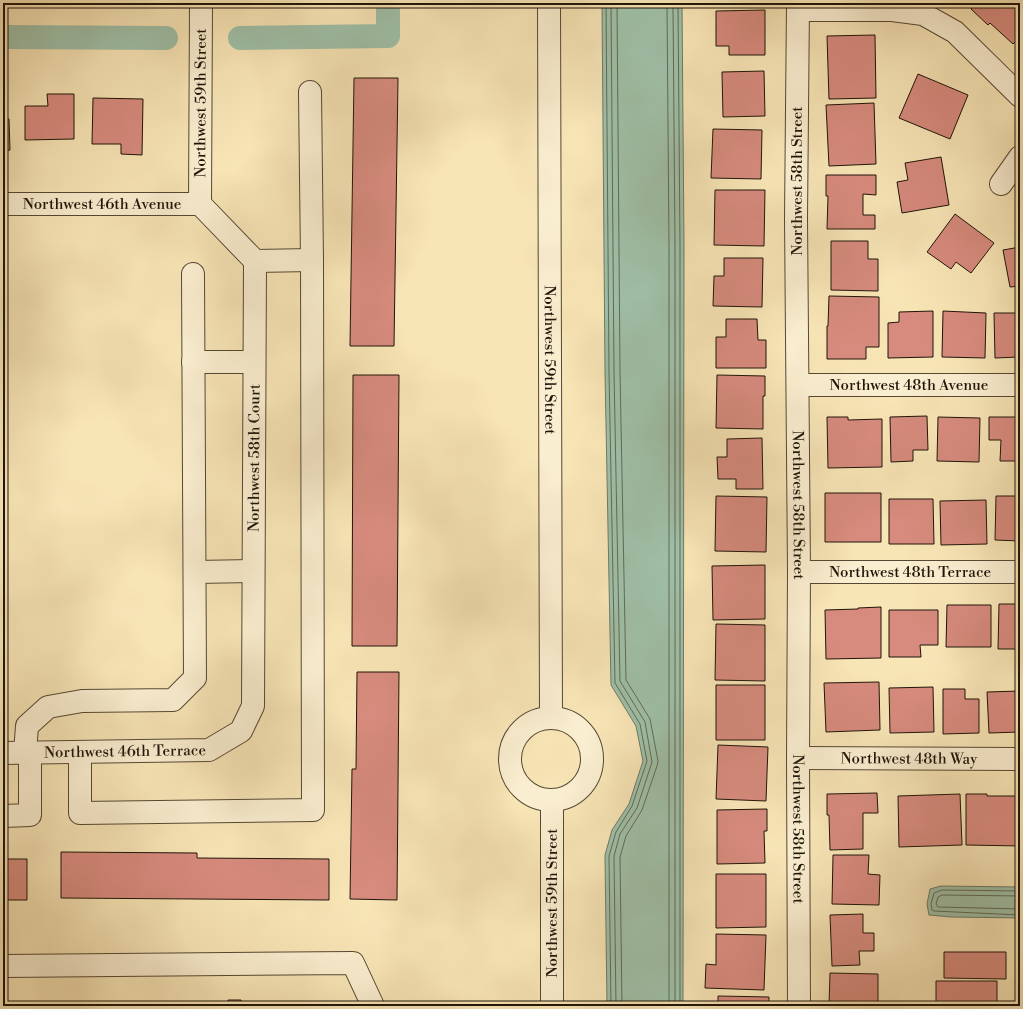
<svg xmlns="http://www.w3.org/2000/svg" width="1023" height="1009" font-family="'Libre Bodoni',serif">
	<rect width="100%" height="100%" fill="#f8e5b6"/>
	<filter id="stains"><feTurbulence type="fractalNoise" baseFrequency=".005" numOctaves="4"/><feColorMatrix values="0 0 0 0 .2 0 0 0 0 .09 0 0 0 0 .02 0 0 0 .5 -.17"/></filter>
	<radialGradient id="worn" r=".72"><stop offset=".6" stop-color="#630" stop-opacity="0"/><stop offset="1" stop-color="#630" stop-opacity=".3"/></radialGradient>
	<path fill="#9fc0a8" stroke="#6c7b68" d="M602,3H682L684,246L683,1006H607L605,855L612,830L629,804L643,761L636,726L611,685L605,372Z
		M941,886L1020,887V918L951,917L929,915L927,904L930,889Z"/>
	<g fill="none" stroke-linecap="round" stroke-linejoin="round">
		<path stroke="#5f6a58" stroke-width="1" d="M606,3L609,372L615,683L640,724L647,761L632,806L616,832L609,856L611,1006
			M611,3L614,372L620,681L645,722L652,762L637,808L620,834L614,856L616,1006
			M617,3L620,372L626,680L650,719L658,761L657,766L642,810L626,836L620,857L622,1006
			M667,3L669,246V1006
			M673,3L675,246V1006
			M678,3L680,246V1006
			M1020,891L942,890L934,893L931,904L932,910L934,911L1020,915
			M1020,896L942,895L938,897L936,904L938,907L1020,909"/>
		<path stroke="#9fc0a8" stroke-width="24" d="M3,37L166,38
			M240,38L388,36V3"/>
	</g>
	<path fill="#d78b7e" stroke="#1f1408" d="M277,3H306V6L277,5Z
		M976,3H1020V37L1013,44L990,23L988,25L971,9Z
		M765,10V55H729V46H716V11Z
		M875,35L876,98L829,99L827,36Z
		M764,71L765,116L723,117L722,72Z
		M918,74L968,95L950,139L899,118Z
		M354,78H398L394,346H350Z
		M47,94H74V139L25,140V106H48Z
		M93,98L143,99L142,155L121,154V144H92Z
		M874,103L876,164L829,166L826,105Z
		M3,119H9L10,150L3,151Z
		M713,129L762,130L761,179L711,178Z
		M941,157L949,205L902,213L897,182L908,180L905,163Z
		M826,175H876V195L863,194V215H875V229H827L828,196H826Z
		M715,190H765L764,246L714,245Z
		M955,214L994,243L971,273L956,262L951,269L927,252Z
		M831,241H868V259H878V291L831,290Z
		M1020,247V286L1010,287L1003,250Z
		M724,258H763L762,307L713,306L714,276H724Z
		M829,296L879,297V347H866V359H827V326H828Z
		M933,311V357L888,358V323L899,322V312Z
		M943,311L986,313L985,358L942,357Z
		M994,313H1020V357L995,358Z
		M726,319H757L758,340H766V368H716V337H726Z
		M353,375H399L397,646H352Z
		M717,375L765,376V396H763V429L716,428Z
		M927,416L928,450H913V461L891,462L890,417Z
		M827,417H848V420L882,419V467L828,468Z
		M938,417L980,418L979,462L937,461Z
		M989,417H1020V461H1000L1001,440H989Z
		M762,438L763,489H736V479H718L717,457H727V439Z
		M825,493H881V542H825Z
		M716,496L767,497L766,552L715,551Z
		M996,496H1017V507H1020V541L995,540Z
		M889,499H933L934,544H889Z
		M986,500L987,544L941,545L940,501Z
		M765,565V619L713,620L712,566Z
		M999,604H1020V649H998Z
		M947,605H991V647H946Z
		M881,607V658L826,659L825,610L858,609V608Z
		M889,610H938V645H920L921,657H889Z
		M716,624L765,625V681L715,680Z
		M357,672H399L397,900L350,899L352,769H356Z
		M879,682L880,730L826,732L824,683Z
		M716,685H765V740H716Z
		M933,687L934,732L890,733L889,688Z
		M943,689H965V699H979V733L943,734Z
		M1020,691V732L989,733L987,692Z
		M718,745L768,747L766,801L716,799Z
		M877,793L878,813H863V849L830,850L829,815H827V794Z
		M960,794L962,845L899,847L898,796Z
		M966,794H987V796H1020V846L966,845Z
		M767,809V831H764L765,863L717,864V810Z
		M61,852L197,853V858L329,859V900L61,898Z
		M833,855H869L868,874L880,875L879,905L832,904Z
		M3,859H27V900H3Z
		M716,874H766V927L716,928Z
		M863,914V933H874V951H859L860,965L832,966L830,915Z
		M716,934L766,935L764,990L705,988L706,964L716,965Z
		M944,952H1006V979L944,978Z
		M830,973L878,974V1006H829Z
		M936,981H997V1006H936Z
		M718,996L769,997V1006H718Z
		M228,1000H241V1006H228Z"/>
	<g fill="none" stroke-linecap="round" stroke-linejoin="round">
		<g stroke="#554834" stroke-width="24">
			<g id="minor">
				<path id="s1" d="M549,3L551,717"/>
				<path id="s2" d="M798,3L796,218L799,572L798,758L799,1006"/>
				<path d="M798,10H892L923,14L955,32L1020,96"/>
				<path d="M1001,184L1020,157"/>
				<path id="s3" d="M3,204H200"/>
				<path id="s4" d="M200,204L201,3"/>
				<path d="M255,261L312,260"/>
				<path d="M193,362H254"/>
				<path id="s5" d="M798,385H1020"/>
				<path d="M195,572L253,571"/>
				<path id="s6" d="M799,572H1020"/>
				<circle cx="551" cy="759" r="41"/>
				<path d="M80,752V813L313,810L312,260L310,92"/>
				<path id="s7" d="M3,753L209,750L241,731L253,706L255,261L200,204"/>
				<path d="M25,753L27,726L48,707L82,701L173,700L195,678L193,274"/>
				<path id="s8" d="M798,758L1020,759"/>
				<path d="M3,816L30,815V753"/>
				<path d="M3,966L353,963L373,1006"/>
				<path d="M552,1006V800"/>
			</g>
		</g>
		<use href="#minor" stroke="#faeed0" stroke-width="22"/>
	</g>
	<g text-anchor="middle" stroke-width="3.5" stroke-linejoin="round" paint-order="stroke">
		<g font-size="15" fill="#1f1408" stroke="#faeed0">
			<text dy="5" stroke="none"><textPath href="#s4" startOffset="101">Northwest 59th Street</textPath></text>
			<text transform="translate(797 181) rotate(-90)" y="5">Northwest 58th Street</text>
			<text dy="5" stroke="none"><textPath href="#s3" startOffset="99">Northwest 46th Avenue</textPath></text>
			<text dy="5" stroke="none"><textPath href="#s1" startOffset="357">Northwest 59th Street</textPath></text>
			<text dy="5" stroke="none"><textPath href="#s5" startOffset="111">Northwest 48th Avenue</textPath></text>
			<text dy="5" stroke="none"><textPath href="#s7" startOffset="519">Northwest 58th Court</textPath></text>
			<text dy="5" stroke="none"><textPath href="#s2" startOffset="502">Northwest 58th Street</textPath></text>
			<text dy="5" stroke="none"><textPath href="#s6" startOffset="111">Northwest 48th Terrace</textPath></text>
			<text dy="5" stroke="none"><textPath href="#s7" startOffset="122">Northwest 46th Terrace</textPath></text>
			<text dy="5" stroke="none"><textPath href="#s8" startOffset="111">Northwest 48th Way</textPath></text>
			<text dy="5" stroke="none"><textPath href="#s2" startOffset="826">Northwest 58th Street</textPath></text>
			<text transform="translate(552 903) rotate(-90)" y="5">Northwest 59th Street</text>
		</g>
	</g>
	<rect width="1023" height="1009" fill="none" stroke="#f8e5b6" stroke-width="16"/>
	<rect x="4" y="4" width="1015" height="1001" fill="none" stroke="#1f1408" stroke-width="2"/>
	<rect x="8" y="8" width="1007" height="993" fill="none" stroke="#1f1408"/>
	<rect width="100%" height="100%" filter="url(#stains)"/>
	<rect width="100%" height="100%" fill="url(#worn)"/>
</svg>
